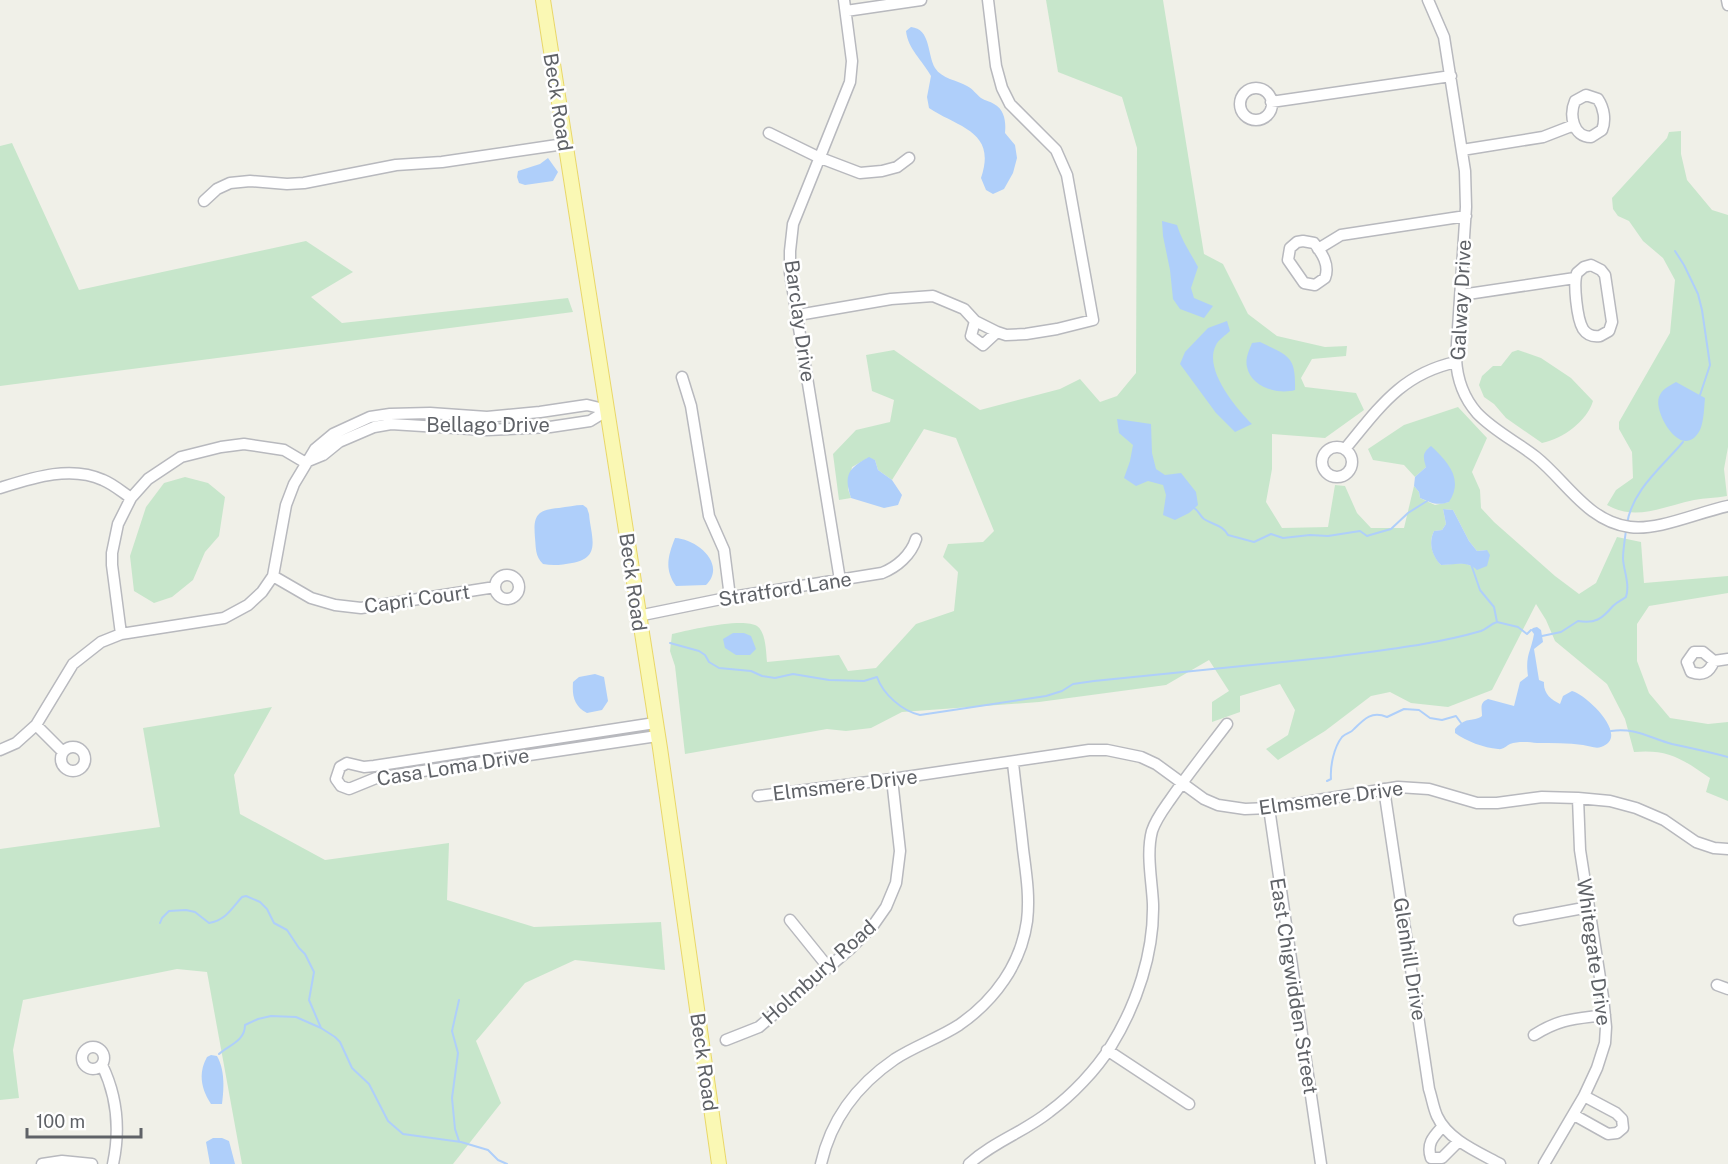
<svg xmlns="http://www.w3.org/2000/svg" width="1728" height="1164" font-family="'Public Sans',sans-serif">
	<rect width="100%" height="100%" fill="#f0f0e8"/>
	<path fill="#c7e6cb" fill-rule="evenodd" d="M1046,0H1163L1204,254L1223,264L1248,314L1277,336L1325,347L1347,346L1346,356L1312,359L1301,378L1305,387L1356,393L1364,410L1325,438L1272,434V469L1266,502L1282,528L1328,527L1335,485L1345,486L1357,513L1371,528H1404L1414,486L1419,492L1420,498L1435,505L1449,502L1426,467L1415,477L1404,465L1373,460L1368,449L1404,425L1458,407L1487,438L1472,472L1480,490L1481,508L1494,522L1555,576L1579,594L1596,583L1617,537L1641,542L1644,583L1728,576V593L1649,606L1637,624V661L1649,693L1670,718L1708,724L1728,722V801L1706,792L1710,778C1682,759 1669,749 1634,752L1625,719L1607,684L1555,641L1546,620L1536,604L1492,690L1448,707L1411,703L1390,692L1371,696L1325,731L1278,760L1266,749L1288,735L1295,710L1280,684L1240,696V712L1212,722V702L1229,691L1209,660L1166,685L1039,702L902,712L871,728L846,731L827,729L685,754L675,666L670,651L672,634C688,630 744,617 757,626C766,632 766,652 767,662L839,655L848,671L876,668L916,624L954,611L958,572L943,557L948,544L983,542L994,531L956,438L924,429L892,480L878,470L875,460L868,458L852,467L848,489L851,498L839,500L833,454L856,430L890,422L894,400L872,391L866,355L894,350L980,410L1060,389L1080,379L1100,402L1117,396L1136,373L1137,148L1122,97L1058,72ZM1443,509L1453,510L1469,541L1477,551L1487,550L1474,567L1464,563L1441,565C1432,555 1428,543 1434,531L1442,530L1446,524Z
		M1681,131V154L1687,180L1712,210L1728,215V447L1724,469L1727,496C1716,498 1705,498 1694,500C1664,506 1636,522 1607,505L1616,490L1633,478L1632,452L1619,429V422L1670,333L1675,280L1663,258L1643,241L1629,221L1618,216L1613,209L1612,198L1667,138L1669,132Z
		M12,143L79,290L306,241L353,272L311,297L342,323L568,298L573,312L0,386V146Z
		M1518,350L1541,358L1571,378L1593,401C1587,421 1563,439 1542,443L1506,418L1494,404L1484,397L1479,385L1482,376L1493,366H1501L1512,352Z
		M185,477L208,483L225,497L219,536L205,552L193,580L172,597L154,603L134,591L130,556L146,507L164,483Z
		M272,707L234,775L240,814L325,860L449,843L447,900L534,927L661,922L665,970L575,960L525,983L476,1041L501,1103L453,1164H242L207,972L177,969L23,1000L13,1050L19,1098L0,1100V849L160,827L143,728Z"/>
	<path fill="#afcffa" d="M911,27C931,29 927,54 935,68C942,79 957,80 967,86C973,89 976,94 981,98C985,101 990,101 994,104C1005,110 1006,122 1005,133L1015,145L1017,158L1013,173L1004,189L993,194L986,190L981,178C997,131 959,128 929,108L927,97L931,76C922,60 908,49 906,31Z
		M548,158L558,172L553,181L525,185L519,183L517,177L518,171L540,164Z
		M1162,221L1177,225C1182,241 1190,252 1198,267L1191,288L1194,298L1213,306L1204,318L1180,309L1173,299L1170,270L1163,236Z
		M1227,321L1230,331C1226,335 1218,340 1216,345C1203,369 1236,408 1252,424L1235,432L1216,413L1180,364L1185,352L1208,328Z
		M1260,342C1289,356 1296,356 1295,390C1278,395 1251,387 1247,367C1245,358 1249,351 1252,343Z
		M1676,382L1705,398C1704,408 1704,421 1700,430C1682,463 1653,412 1659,397C1662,389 1669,386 1676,382Z
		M1117,419L1151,424L1152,453L1156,469L1165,475L1181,473L1196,492L1198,505L1189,513L1175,520L1163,515L1166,495L1163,485L1148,481L1136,486L1124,478L1130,461L1133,445L1119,433Z
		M1431,446C1448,462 1464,479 1449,502C1437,506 1432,503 1420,498L1419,492L1414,486L1415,477L1426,467C1423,457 1422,453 1431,446Z
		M869,457L875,460L878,470L892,480L902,495L898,505L884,508L851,498C843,474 849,468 869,457Z
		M583,505L587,508L589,514C591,537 602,558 572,563C562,565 553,566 543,564C535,556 536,548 535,538C533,515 537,510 559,508C567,507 575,505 583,505Z
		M1443,509L1453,510L1469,541L1477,551L1487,550L1490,555L1487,566L1477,570C1467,560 1454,565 1441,565C1432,556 1428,543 1434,531L1442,530L1446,524Z
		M675,538C697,539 727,564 706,585L676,586C664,569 668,556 675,538Z
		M1537,627L1541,630L1543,642L1534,649L1539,680L1544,682C1543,693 1551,700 1560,704L1563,696L1572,691C1587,695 1631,737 1601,747C1596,749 1589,746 1583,745C1568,743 1552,743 1537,743C1529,742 1518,741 1510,744C1506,746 1503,750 1498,749C1484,748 1466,741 1455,733V729C1468,715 1472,723 1482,716C1482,708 1479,703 1488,699L1514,706L1520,682L1528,676C1525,655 1531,652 1534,634L1531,630L1533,628Z
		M733,633H744L751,636L756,649L750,655H736L725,648L723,639Z
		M595,674L604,677L608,701L602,710L587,713C574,706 572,696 573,682L579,677Z
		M211,1055L217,1056C225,1070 224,1088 222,1104H211C201,1089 198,1073 207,1057Z
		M213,1138H222L229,1141L235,1164H210L206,1142Z"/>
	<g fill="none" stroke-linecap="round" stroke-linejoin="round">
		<path stroke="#afcffa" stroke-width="2" d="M1675,251L1684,265L1698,294L1702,310L1710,365L1700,395
			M1194,508C1199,511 1200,516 1204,519C1213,525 1223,525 1228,535L1254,542L1271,534L1283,538L1310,535L1328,536L1360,531L1367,536L1370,535L1391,529L1408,513L1427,501
			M1627,524C1632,490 1662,467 1683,442
			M1471,564L1480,590L1494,607L1497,622
			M1542,636L1561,632L1578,621C1595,624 1602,619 1613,606C1617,602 1622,600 1626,597C1630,584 1624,572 1623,559C1623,549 1625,539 1626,530
			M670,643L699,651L705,655L709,662L719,668L751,671L762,676L775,678L793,674L829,680L864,681L877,677C883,694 902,711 920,715L1046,696L1062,691L1073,684L1094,681L1332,657C1381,650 1433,645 1481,631C1487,629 1490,624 1497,622L1518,627L1527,634L1531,630
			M1611,731C1634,727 1650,738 1672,744C1691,748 1709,752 1728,757
			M1327,781L1331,779C1330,766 1334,747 1342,737C1346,733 1351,733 1354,729C1365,718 1372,711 1387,717L1404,709L1419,710L1430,718L1442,720L1456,716L1461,723
			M160,923L162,918L169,911L186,910L195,912L209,923C226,920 231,909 242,897L246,896L260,902L267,909L274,923L287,930L299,948L305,954L314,972L309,1000L321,1028
			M459,1000L452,1031L458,1053L452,1098L455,1129L459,1141
			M219,1054C229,1045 245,1041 245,1025L258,1019L271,1016L296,1017L321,1028L335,1037L340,1042L352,1068L369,1084L388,1121L403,1134L461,1142L488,1150L498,1160L507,1164"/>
		<g stroke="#b8b9be" stroke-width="13">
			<path id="minor" d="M1428,0L1444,37L1465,171L1466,207L1456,359C1457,378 1464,398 1477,413C1494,431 1517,442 1536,457C1566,481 1588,522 1630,527C1658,531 1699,512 1728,506
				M1727,0L1728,5
				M846,11L921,0
				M1240 104a16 16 0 1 1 32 0a16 16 0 1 1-32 0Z
				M1586,95L1598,99C1604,108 1606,120 1602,130L1591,137C1573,137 1569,115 1575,101Z
				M1271,102L1451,76
				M769,133L818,157L860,173L882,171L897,167L909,158
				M1462,150L1543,137L1574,125
				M204,201L217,189L230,183L250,181L287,184L304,183L396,165L442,162L564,144
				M1303,241L1314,243C1322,253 1330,265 1325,278L1315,285L1304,283L1288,260L1290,248L1297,242Z
				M1318,249L1341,235L1466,216
				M1591,265L1601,270L1605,275L1612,322L1609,331L1600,336C1593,337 1587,335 1583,329C1577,319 1573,283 1577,273L1584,267Z
				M1461,295L1575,278
				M798,315L891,299L933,296L964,309L975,321L997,332L1006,335L1026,334L1057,329L1093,320L1067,175L1056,150L1010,104L1002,88L996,66L988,0
				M975,321L971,336L983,345L997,332
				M682,377L691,406L709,516L724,550L730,597
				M1322 462a15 15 0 1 1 30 0a15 15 0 1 1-30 0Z
				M1345,449C1379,408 1401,374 1456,362
				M306,462L323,455L339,442L374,427L391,424L487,430L550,427L590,421L608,410
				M0,488C32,478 70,465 103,480C113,484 122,492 131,498
				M495 587a12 12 0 1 1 24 0a12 12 0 1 1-24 0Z
				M273,576L311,598L335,605L361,608L495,587
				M840,580L790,273V251L793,224L850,82L852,61L844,0
				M638,616L726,598L882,573C897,567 911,555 916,539
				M121,634L112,565V553L118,524L131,498L148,479L181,457L221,447L244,444L284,450L306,463
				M1714,661C1709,673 1703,676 1691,672L1687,662L1694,652H1703L1714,661L1728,659
				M655,723L374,766L364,767L347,763L340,767L336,779L341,786L349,789L376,778L657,736
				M36,725L63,752
				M61 759a12 12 0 1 1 24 0a12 12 0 1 1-24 0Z
				M0,750L16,743L36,725L73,664L101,642L121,634L224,618L248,605L262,592L273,576L286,505L294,484L315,449L333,434L370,417L390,414L430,413L487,417L540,412L587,405L608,410
				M1384,789L1429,1089C1432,1098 1433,1107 1437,1116C1448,1140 1478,1152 1500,1164
				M758,796L892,779L1089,750H1107L1141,757L1156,764L1204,799L1218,805L1245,809L1269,808L1398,787L1429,789L1477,803H1497L1542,797L1578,798L1610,801L1636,808L1664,820L1696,842L1714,848L1728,849
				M1269,808L1321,1164
				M790,920L828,967
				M1519,920L1589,907
				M1717,985L1728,989
				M1534,1035C1561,1018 1575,1019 1605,1015
				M726,1040L759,1027L851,948L872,927L886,907L896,883L900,851L892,779
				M82 1058a11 11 0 1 1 22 0a11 11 0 1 1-22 0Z
				M1107,1050L1189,1104
				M102,1065C117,1096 120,1131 113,1164
				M1574,1115L1608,1134L1617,1133L1623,1128L1622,1119L1616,1113L1584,1096
				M1443,1126C1434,1136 1426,1143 1431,1158H1442L1459,1141
				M42,1164L62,1161L92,1164
				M821,1164C831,1119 857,1085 895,1059C915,1046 939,1038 959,1025C995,1000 1021,964 1027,921C1030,896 1026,873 1023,849C1020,820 1016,791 1013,763
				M969,1164C993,1142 1024,1132 1049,1112C1072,1095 1096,1070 1111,1046C1137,1004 1154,953 1153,904C1152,881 1146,854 1152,831C1156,819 1163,810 1170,800C1188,774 1208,749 1227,724
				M1544,1164L1584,1096L1597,1068L1605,1043L1606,1027L1603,997L1580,850L1578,798"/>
		</g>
		<g stroke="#e9d769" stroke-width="16">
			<path id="major" d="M543,0L660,748L719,1164"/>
		</g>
		<use href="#minor" stroke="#fff" stroke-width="10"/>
		<use href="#major" stroke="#faf8b4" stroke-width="14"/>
	</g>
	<g text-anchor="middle" stroke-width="5" stroke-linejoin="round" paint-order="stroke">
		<g font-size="20" fill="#5f6267" stroke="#fff">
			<text transform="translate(558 102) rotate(81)" y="7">Beck Road</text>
			<text transform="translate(1461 300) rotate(-87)" y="7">Galway Drive</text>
			<text transform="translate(800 321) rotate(82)" y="7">Barclay Drive</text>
			<text x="488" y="432">Bellago Drive</text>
			<text transform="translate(633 582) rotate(82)" y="7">Beck Road</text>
			<text transform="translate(785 589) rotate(-9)" y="7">Stratford Lane</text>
			<text transform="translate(417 599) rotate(-8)" y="7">Capri Court</text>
			<text transform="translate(453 767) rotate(-9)" y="7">Casa Loma Drive</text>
			<text transform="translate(845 785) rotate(-7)" y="7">Elmsmere Drive</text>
			<text transform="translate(1331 798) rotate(-8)" y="7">Elmsmere Drive</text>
			<text transform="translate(1594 952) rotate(82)" y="7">Whitegate Drive</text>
			<text transform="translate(1410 959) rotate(81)" y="7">Glenhill Drive</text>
			<text transform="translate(819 972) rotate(-42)" y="7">Holmbury Road</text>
			<text transform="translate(1294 986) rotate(81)" y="7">East Chigwidden Street</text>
			<text transform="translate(704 1062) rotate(82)" y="7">Beck Road</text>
		</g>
	</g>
	<path d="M27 1128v9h114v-9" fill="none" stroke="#5f6267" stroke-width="3"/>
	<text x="36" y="1128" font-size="18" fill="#5f6267" stroke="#ffffff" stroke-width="4.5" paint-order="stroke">100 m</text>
</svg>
